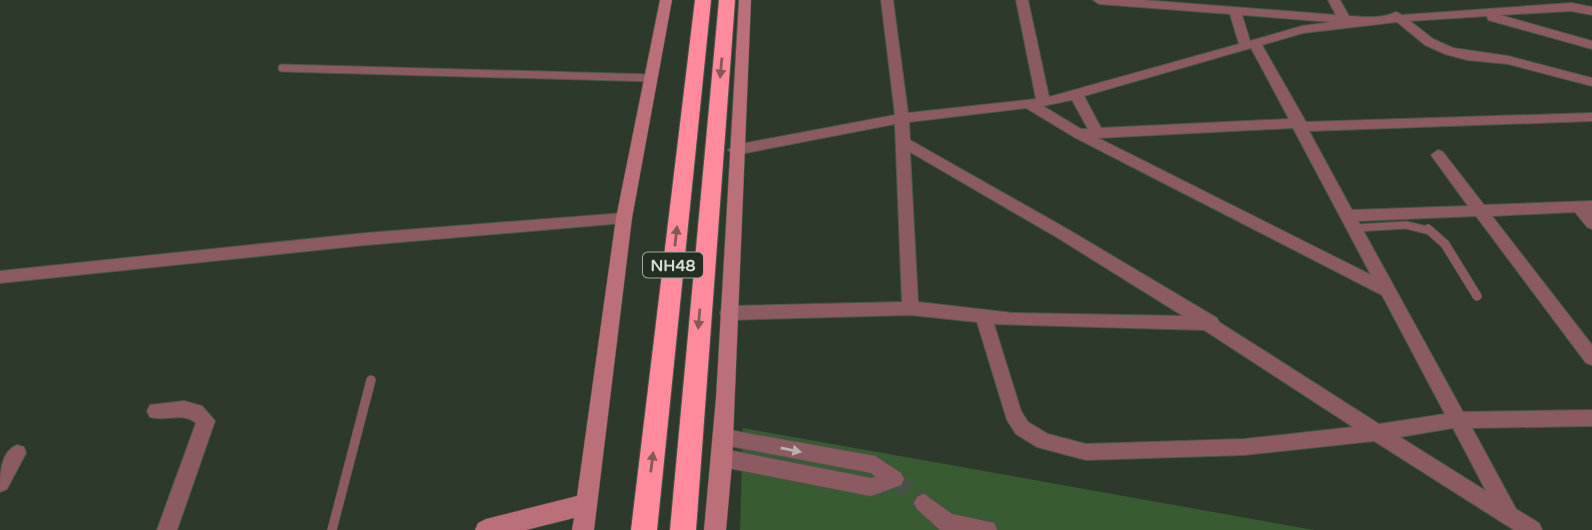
<svg xmlns="http://www.w3.org/2000/svg" width="1592" height="530" font-family="'Varela Round',sans-serif">
	<rect width="100%" height="100%" fill="#2d392a"/>
	<path fill="#395b32" d="M743,428L1314,530H740Z"/>
	<g fill="none" stroke-linecap="round" stroke-linejoin="round">
		<path stroke="#465244" stroke-width="18" stroke-dasharray="18 9" stroke-linecap="butt" d="M894,479L924,503"/>
		<g stroke="#4b5749" stroke-width="9">
			<path id="lane-far1" d="M282,68L653,78
				M1356,228L1406,225L1431,231"/>
		</g>
		<g stroke="#4b5749" stroke-width="10">
			<path id="lane" d="M1428,229L1445,244L1477,296
				M332,530L371,380"/>
		</g>
		<g stroke="#4b5749" stroke-width="2">
			<path id="street" d="M881,0H893L908,113L1036,99L1016,0H1028L1049,97L1239,44L1230,14L1099,4L1093,0H1143L1336,15L1328,0H1340L1349,16C1364,17 1383,19 1396,12L1402,15L1571,3L1592,7V15L1571,11L1500,15L1592,41V49L1488,20L1487,16L1410,21L1433,39L1453,48L1508,56L1592,78V86L1508,64L1467,60L1445,54L1425,45L1397,22L1303,33L1262,45L1306,122L1592,113V121L1309,131L1352,210L1468,206L1431,155L1438,150L1443,152L1484,205L1592,201V229L1587,227L1575,212L1492,216L1592,345V365L1586,363L1476,216L1358,221L1463,412L1592,410V426L1472,428L1516,509L1539,523L1542,530H1514L1374,441L1244,455L1086,460L1037,447L1016,434L1007,420L977,322L910,315L728,320L722,318L720,313L722,308L728,306L902,302L895,124L735,155L728,150L735,145L895,115ZM1242,15L1331,22L1302,26L1250,41ZM1251,48L1289,119L1101,128L1084,96ZM1072,100L1088,129H1081L1043,106ZM1026,108L1074,137L1382,295L1445,414L1379,424L1219,322L1217,318L1069,230L910,140L909,122ZM1293,128L1371,275L1098,138ZM910,152L1058,238L1183,316L1013,313L918,302ZM994,324L1204,330L1353,427L1244,439L1086,444L1048,434L1028,422L1021,411ZM1453,428L1486,491L1400,437Z
				M624,213L632,218L624,223L366,245L0,283V271L366,233Z
				M184,401L202,406L215,421L177,530H157L196,423C182,411 166,422 150,417L147,411L150,405Z
				M724,429L875,456L901,473L904,479L901,485L871,496L723,467L716,464L714,458L716,452L723,449L871,478L876,477L871,473L724,445L718,443L715,437L718,431Z
				M17,445L24,447L26,453L7,489L0,492C0,475 0,452 17,445Z
				M924,494L952,514L994,523L997,530H940L917,509L914,503L917,497Z"/>
		</g>
		<g stroke="#4b5749" stroke-width="1">
			<path id="secondary" d="M660,0H672L632,218L594,530H572L574,518L526,530H475L478,523L486,519L577,496L616,218Z
				M739,0H751L732,464L726,530H704L716,398Z"/>
		</g>
		<g stroke="#4b5749" stroke-width="2">
			<path id="highway" d="M695,0H711L657,530H631Z
				M719,0H735L696,530H670Z"/>
		</g>
		<use href="#lane-far1" stroke="#8b5b61" stroke-width="7"/>
		<use href="#lane" stroke="#8b5b61" stroke-width="9"/>
		<use href="#street" fill="#8b5b61" fill-rule="evenodd"/>
		<use href="#secondary" fill="#ba6f79" fill-rule="evenodd"/>
		<use href="#highway" fill="#fe8a9c" fill-rule="evenodd"/>
	</g>
	<defs><path id="oneway-solid" d="M-6-.8H1V-3.2L6.5 0L1 3.2V.8H-6Z" transform="scale(1.75)"/></defs>
	<g fill="#865858">
		<use href="#oneway-solid" transform="translate(721 68) rotate(95)"/>
		<use href="#oneway-solid" transform="translate(676 236) rotate(-84)"/>
		<use href="#oneway-solid" transform="translate(699 319) rotate(95)"/>
		<use href="#oneway-solid" transform="translate(652 462) rotate(-83)"/>
	</g>
	<use fill="#bcb0ac" href="#oneway-solid" transform="translate(791 450) rotate(11)"/>
	<g text-anchor="middle" stroke-width="5" stroke-linejoin="round" paint-order="stroke">
		<rect fill="#232f21" stroke="#a0aa9f" stroke-width="2" x="643" y="252.5" width="60" height="25" rx="5"/>
		<g font-size="16" font-weight="bold" fill="#d6ded5">
			<text x="673" y="271">NH48</text>
		</g>
	</g>
</svg>
